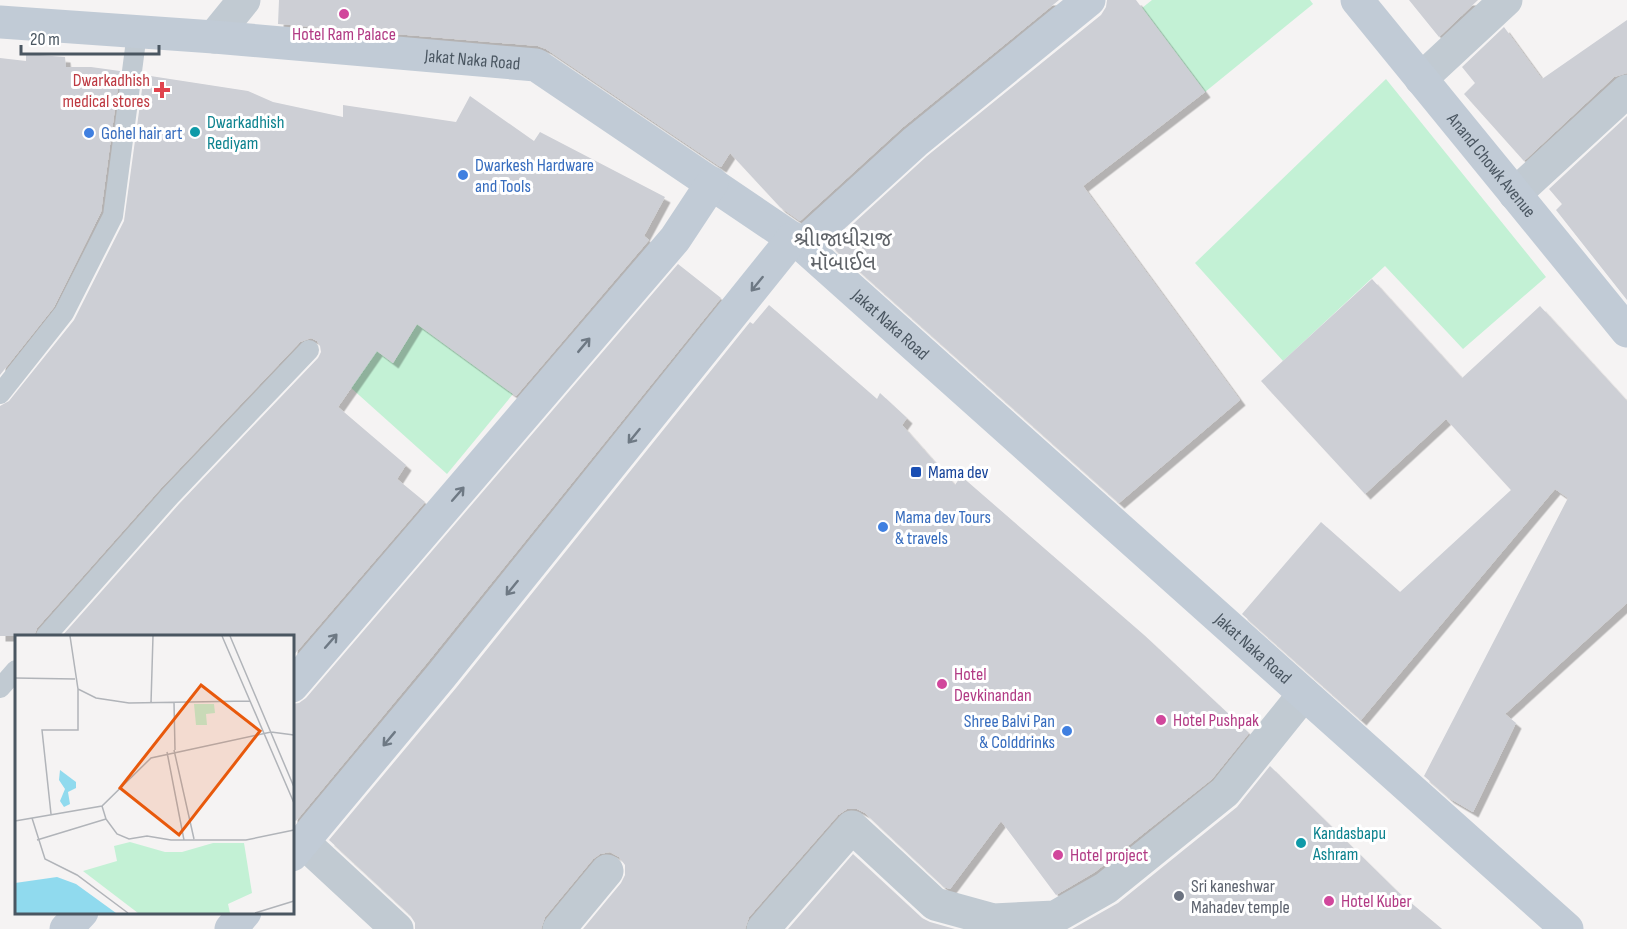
<svg xmlns="http://www.w3.org/2000/svg" width="1627" height="929" font-family="'Sofia Sans Condensed','Noto Sans Gujarati',sans-serif">
	<defs>
		<filter id="shadow"><feDropShadow dx="5.5" dy="5.5" stdDeviation="0" flood-color="#0004"/></filter>
	</defs>
	<rect width="100%" height="100%" fill="#f5f3f3"/>
	<path fill="#c3f1d5" d="M1152,0H1310L1313,4L1205,92L1142,8Z
		M1386,79L1546,277L1463,349L1385,266L1283,361L1195,263Z
		M417,324L513,394L447,474L350,387L373,348L393,363Z"/>
	<path fill="#cdcfd5" filter="url(#shadow)" d="M279,0H1059L903,127L800,221L780,207L730,153L721,167L719,166L546,49L538,46L278,24Z
		M1107,0H1136L1205,92L1083,186L1240,400L1119,503L830,245L927,156L1101,15L1106,7Z
		M1409,0H1478L1439,37Z
		M1627,20V73L1614,77L1524,161L1464,94L1475,83L1462,67L1504,27L1542,79Z
		M26,54L65,57L66,67H91L120,71L101,212L54,307L0,375V58L26,61Z
		M144,75L248,91L273,102L343,117V105L456,122L470,96L534,141L540,132L665,197L644,236L649,240L516,396L417,324L393,363L377,351L338,407L406,465L397,479L425,502L292,657V636H62L179,504L318,358L321,352L320,346L317,341L311,338L300,342L161,488L37,628L34,636H0V406L9,401L74,320L124,221Z
		M1627,116V300L1556,210L1562,204L1549,189Z
		M678,264L721,298L426,664L296,821L292,818V704L299,703L306,698Z
		M1372,279L1462,378L1540,306L1627,401V603L1505,714L1516,723L1473,812L1449,798L1424,776L1568,498L1555,489L1361,720L1242,614L1321,522L1400,592L1511,490L1446,419L1365,494L1261,381Z
		M769,305L877,399L880,393L907,418L902,425L955,485L961,476L1144,635L1249,733L1212,779L1095,872L1056,895L1001,821L950,889L944,887L865,813L857,809H847L838,815L749,917L745,929H583L621,883L625,875V865L619,857L610,852L600,854L593,859L545,917L541,929H415V923L410,915L329,840L456,688L750,322L753,324Z
		M1270,766L1397,891L1442,929H1072L1118,903L1237,807Z
		M853,854L922,918L930,922L955,929H788Z"/>
	<g fill="none" stroke-linecap="round" stroke-linejoin="round">
		<path stroke="#c1cad2" stroke-width="20" d="M0,394L64,313L113,216L137,33
			M46,636L170,496L309,350
			M0,688L16,670"/>
		<path stroke="#c1cad2" stroke-width="33" d="M214,37L244,0
			M1421,79L1506,0
			M1515,194L1627,91
			M303,842L397,929
			M559,929L607,871
			M763,929L852,827L935,904L993,920L1055,917L1106,888L1225,792L1304,694"/>
		<g stroke="#c1cbd6" stroke-width="33">
			<path id="s1" d="M1357,0L1627,331"/>
			<path id="s2" d="M0,22L214,37L536,65L802,245L1567,929"/>
			<path d="M802,245L915,142L1089,0"/>
			<path d="M292,686L675,239L712,183"/>
			<path d="M292,855L441,676L793,238"/>
			<path d="M66,929L82,912"/>
			<path d="M231,929L245,912"/>
		</g>
	</g>
	<defs><path id="oneway-shaft" d="M-6 0H5M1.5-3L5.5 0L1.5 3" fill="none" stroke-width="1.6" stroke-linecap="round" stroke-linejoin="round" transform="scale(1.5)"/></defs>
	<g stroke="#6e7984">
		<use href="#oneway-shaft" transform="translate(757 284) rotate(129)"/>
		<use href="#oneway-shaft" transform="translate(584 345) rotate(-50)"/>
		<use href="#oneway-shaft" transform="translate(634 436) rotate(129)"/>
		<use href="#oneway-shaft" transform="translate(458 494) rotate(-49)"/>
		<use href="#oneway-shaft" transform="translate(512 588) rotate(129)"/>
		<use href="#oneway-shaft" transform="translate(331 641) rotate(-49)"/>
		<use href="#oneway-shaft" transform="translate(389 739) rotate(130)"/>
	</g>
	<g fill="#d1479c" stroke="#fff" stroke-width="2">
		<circle cx="344" cy="14" r="6"/>
		<circle cx="942" cy="684" r="6"/>
		<circle cx="1161" cy="720" r="6"/>
		<circle cx="1058" cy="855" r="6"/>
		<circle cx="1329" cy="901" r="6"/>
	</g>
	<path fill="#e0444e" stroke="#fff" stroke-width="2" d="M159 81h6v6h6v6h-6v6h-6v-6h-6v-6h6z"/>
	<g fill="#0f9aa8" stroke="#fff" stroke-width="2">
		<circle cx="195" cy="132" r="6"/>
		<circle cx="1301" cy="843" r="6"/>
	</g>
	<g fill="#3f7fe0" stroke="#fff" stroke-width="2">
		<circle cx="89" cy="133" r="6"/>
		<circle cx="463" cy="175" r="6"/>
		<circle cx="883" cy="527" r="6"/>
		<circle cx="1067" cy="731" r="6"/>
	</g>
	<rect fill="#1a4fb4" stroke="#fff" stroke-width="2" x="910" y="466" width="12" height="12" rx="3"/>
	<circle fill="#6b7280" stroke="#fff" stroke-width="2" cx="1179" cy="896" r="6"/>
	<g text-anchor="middle" stroke-width="6" stroke-linejoin="round" paint-order="stroke">
		<g font-size="18" fill="#b23c85" stroke="#fff" text-anchor="start">
			<text x="344" y="40" text-anchor="middle">Hotel Ram Palace</text>
			<text x="954" y="680">Hotel<tspan x="954" dy="21">Devkinandan</tspan></text>
			<text x="1173" y="726">Hotel Pushpak</text>
			<text x="1070" y="861">Hotel project</text>
			<text x="1341" y="907">Hotel Kuber</text>
		</g>
		<g font-size="18" fill="#4a5661" stroke="#fff">
			<text dy="6" stroke="none"><textPath href="#s2" startOffset="474">Jakat Naka Road</textPath></text>
			<text dy="6" stroke="none"><textPath href="#s1" startOffset="213">Anand Chowk Avenue</textPath></text>
			<text dy="6" stroke="none"><textPath href="#s2" startOffset="978">Jakat Naka Road</textPath></text>
			<text dy="6" stroke="none"><textPath href="#s2" startOffset="1464">Jakat Naka Road</textPath></text>
		</g>
		<g font-size="18" fill="#be3a42" stroke="#fff" text-anchor="end">
			<text x="150" y="86">Dwarkadhish<tspan x="150" dy="21">medical stores</tspan></text>
		</g>
		<g font-size="18" fill="#0d838f" stroke="#fff" text-anchor="start">
			<text x="207" y="128">Dwarkadhish<tspan x="207" dy="21">Rediyam</tspan></text>
			<text x="1313" y="839">Kandasbapu<tspan x="1313" dy="21">Ashram</tspan></text>
		</g>
		<g font-size="18" fill="#366cbe" stroke="#fff" text-anchor="start">
			<text x="101" y="139">Gohel hair art</text>
			<text x="475" y="171">Dwarkesh Hardware<tspan x="475" dy="21">and Tools</tspan></text>
			<text x="895" y="523">Mama dev Tours<tspan x="895" dy="21">&amp; travels</tspan></text>
			<text x="1055" y="727" text-anchor="end">Shree Balvi Pan<tspan x="1055" dy="21">&amp; Colddrinks</tspan></text>
		</g>
		<g font-size="18" fill="#164399" stroke="#fff" text-anchor="start">
			<text x="928" y="478">Mama dev</text>
		</g>
		<g font-size="18" fill="#5b616d" stroke="#fff" text-anchor="start">
			<text x="1191" y="892">Sri kaneshwar<tspan x="1191" dy="21">Mahadev temple</tspan></text>
		</g>
		<g font-size="21" fill="#5f6368" stroke="#fff">
			<text x="843" y="246">શ્રીાજાધીરાજ<tspan x="843" dy="24">મૉબાઈલ</tspan></text>
		</g>
	</g>
	<g transform="translate(15 635)">
		<rect width="279" height="279" fill="#f5f3f3"/>
		<path d="M179,69H199L200,78L191,79L192,90H181ZM115,207L150,217H167L198,208H229L237,258L213,269L215,278H123L68,236L102,226L99,211Z" fill="#c3f1d5"/>
		<path d="M45,135L61,147V153L53,157L55,169L49,172L45,166L50,154L44,145ZM42,242L61,249L101,278H0V248Z" fill="#90daee"/>
		<path fill="none" stroke="#b1b4b9" stroke-width="1.5" d="M55,1L63,54L81,63L114,68L235,66M207,1L279,168M215,1L279,152M0,43L60,44M159,67L160,115M136,68L138,1M256,97L279,100M159,115L179,204M152,117L169,205M36,179L27,95H63V54M17,183L30,224L62,240L113,278M91,184L102,199L114,204L132,201L156,205H231L279,195M0,186L87,171L136,123L256,97M22,205L91,184L87,171M240,278L279,266"/>
		<path fill="#e8590c" fill-opacity="0.15" stroke="#e8590c" stroke-width="3" d="M186,50L245,96L164,200L105,153Z"/>
		<rect width="279" height="279" fill="none" stroke="#4a5661" stroke-width="3"/>
	</g>
	<path d="M21 45v9h138v-9" fill="none" stroke="#4a5661" stroke-width="3"/>
	<text x="30" y="45" font-size="18" fill="#4a5661" stroke="#ffffff" stroke-width="4.5" paint-order="stroke">20 m</text>
</svg>
